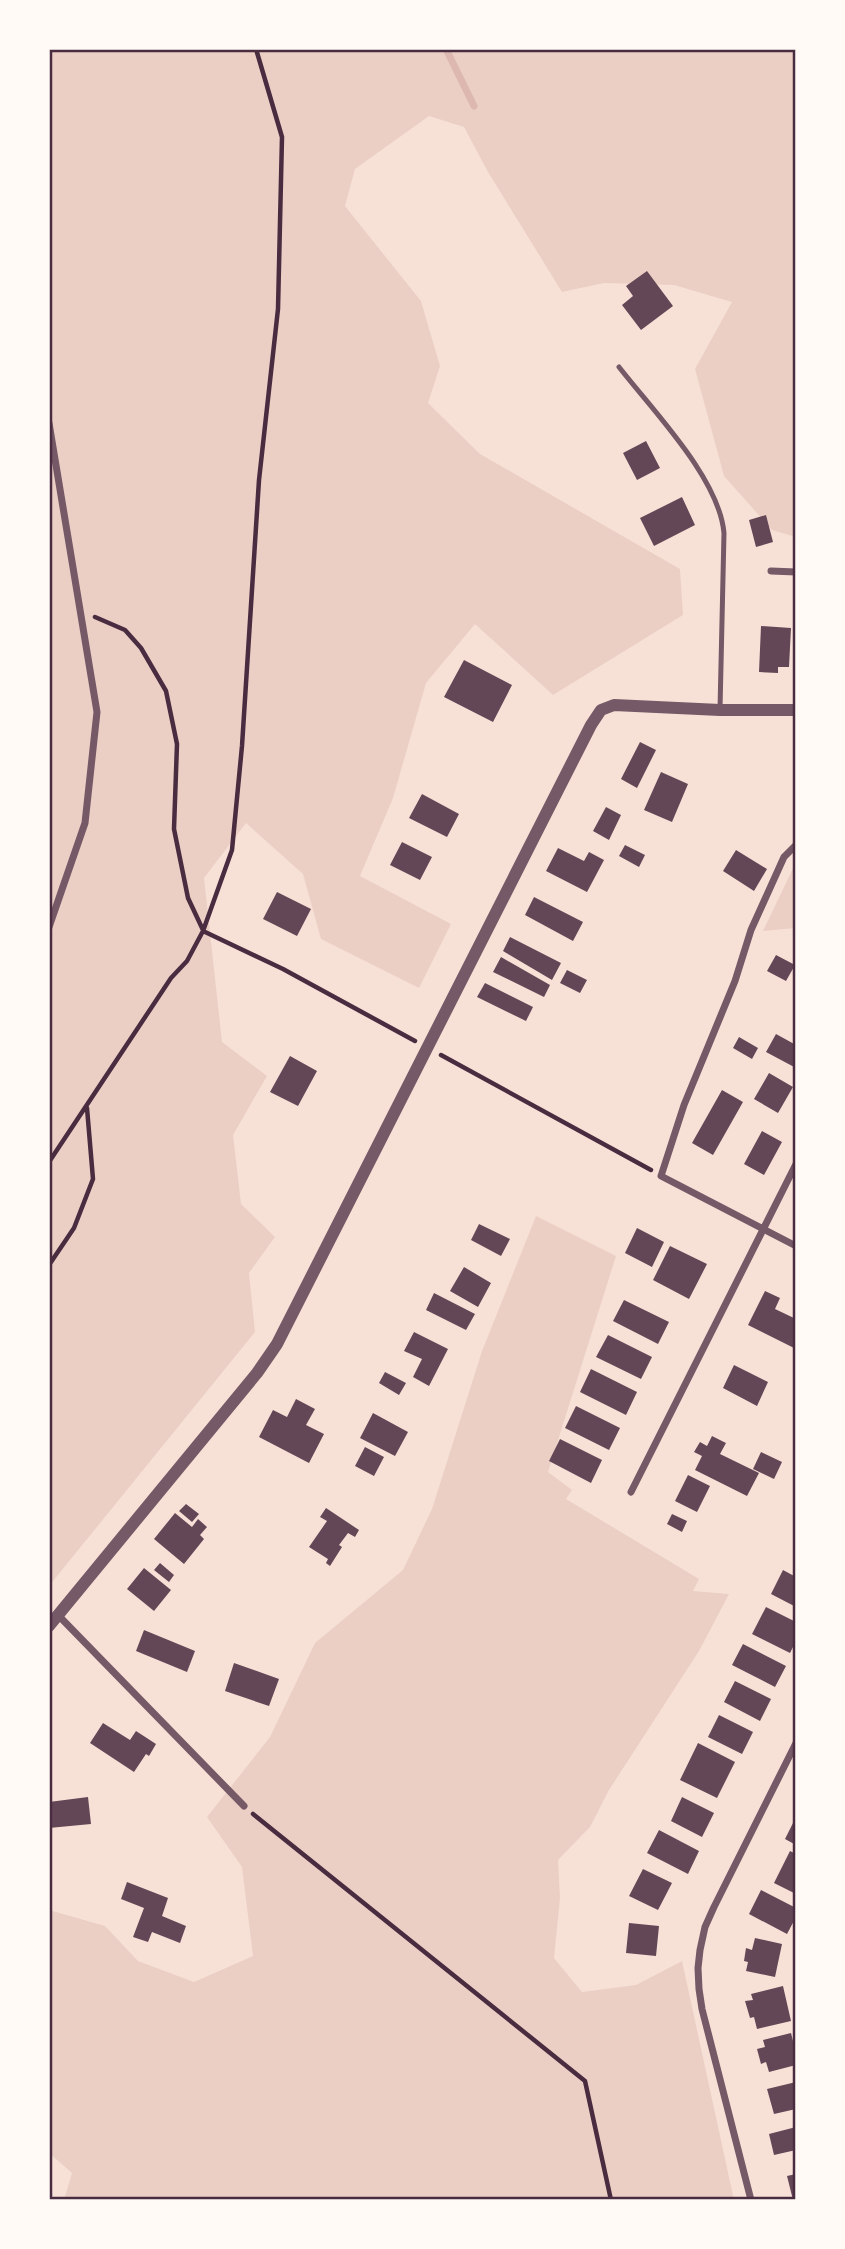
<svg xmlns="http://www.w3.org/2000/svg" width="845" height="2249" font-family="Mulish,sans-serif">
	<rect width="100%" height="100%" fill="#f7e1d7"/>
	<path fill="#ebcfc5" d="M49,49H796V537L772,530L724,476L695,369L732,302L674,285L604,283L562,292L488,172L464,127L429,116L355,169L345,206L421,301L440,366L428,403L480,454L680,569L683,615L553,695L475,624L426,683L393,798L360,876L451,924L419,988L321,939L303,874L246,823L204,878L222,1042L267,1076L233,1135L241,1204L275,1237L249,1273L255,1332L49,1586Z
		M796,862V928L763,931Z
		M536,1216L616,1256L548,1472L572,1490L566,1499L699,1579L693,1591L729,1594L699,1651L609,1790L590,1827L558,1860L560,1898L554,1958L582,1992L636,1985L682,1961L734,2200H64L72,2173L49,2153V1910L105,1926L138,1961L194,1982L253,1956L242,1867L207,1817L270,1737L315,1643L403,1570L432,1509L482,1351Z"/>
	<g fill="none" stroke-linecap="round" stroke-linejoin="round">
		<path stroke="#dcb8b0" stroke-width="7" d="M446,49L474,106"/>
	</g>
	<path fill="#644757" d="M647,271L673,306L641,330L622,305L633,296L626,286Z
		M646,441L660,468L637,480L623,453Z
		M682,497L695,525L654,546L640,518Z
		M766,515L773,542L756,547L749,520Z
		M761,626L791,628L789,667H778V673L759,672Z
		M464,660L512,685L493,722L444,697Z
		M640,742L656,750L637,788L621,779Z
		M661,772L688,784L672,822L644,810Z
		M422,794L459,814L447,837L409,818Z
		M606,807L621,815L609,840L593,831Z
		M402,842L432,857L420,880L390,865Z
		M625,845L645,855L639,867L619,856Z
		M558,848L584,861L589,852L604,860L587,892L546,871Z
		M736,850L767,869L754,891L723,871Z
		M277,892L311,909L297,936L263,919Z
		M534,897L583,922L573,941L525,915Z
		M510,937L561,963L552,980L503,951Z
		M776,955L795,965L786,981L767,971Z
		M501,957L550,985L544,997L493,972Z
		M567,970L587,980L580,993L560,983Z
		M485,983L533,1007L526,1021L477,997Z
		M776,1034L796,1045V1068L766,1052Z
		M739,1037L758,1048L752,1059L733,1048Z
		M290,1056L317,1071L298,1106L270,1092Z
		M769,1073L793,1087L778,1113L754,1099Z
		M722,1090L743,1102L713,1155L692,1143Z
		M762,1131L782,1142L764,1175L744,1164Z
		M479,1224L510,1239L501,1256L471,1240Z
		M637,1228L664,1242L652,1267L625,1253Z
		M670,1246L707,1264L689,1299L653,1280Z
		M464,1267L491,1283L478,1307L450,1291Z
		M765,1291L780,1298L775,1309L796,1319V1349L748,1325Z
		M434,1293L475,1314L466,1330L426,1310Z
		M624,1300L669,1322L658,1344L613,1321Z
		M414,1332L448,1349L429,1386L413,1377L422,1359L404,1351Z
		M608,1335L652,1357L641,1379L596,1357Z
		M734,1365L768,1382L757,1406L723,1388Z
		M591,1369L637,1392L626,1415L580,1392Z
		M385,1372L406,1383L399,1395L379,1383Z
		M296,1399L315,1409L306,1425L324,1434L309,1463L259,1437L273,1410L287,1417Z
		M576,1406L620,1428L609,1450L565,1428Z
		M373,1413L408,1432L395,1456L360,1438Z
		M712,1436L726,1443L720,1454L759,1473L747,1496L695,1470L702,1456L694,1452L700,1442L707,1446Z
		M560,1439L602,1460L591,1483L549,1461Z
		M365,1447L384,1457L374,1476L355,1466Z
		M761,1452L782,1462L774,1479L753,1469Z
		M688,1475L710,1486L697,1512L675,1501Z
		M186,1504L199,1514L192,1522L179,1511Z
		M326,1508L359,1530L355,1537L348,1533L339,1545L342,1547L330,1566L326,1563L328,1559L309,1547L327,1521L320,1517Z
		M175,1513L192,1527L198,1519L207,1527L200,1535L204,1539L184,1564L154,1539Z
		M672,1514L687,1521L682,1532L667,1524Z
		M160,1563L174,1575L169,1582L154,1570Z
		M144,1568L171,1590L154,1611L127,1589Z
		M783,1570L796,1577V1607L771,1594Z
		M766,1607L796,1622V1641L790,1653L752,1634Z
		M144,1630L195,1651L187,1672L136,1651Z
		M743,1644L786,1666L775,1687L732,1665Z
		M234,1663L279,1679L269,1706L225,1691Z
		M735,1681L771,1699L760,1721L724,1702Z
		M719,1715L753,1732L742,1754L708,1737Z
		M103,1723L130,1740L136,1731L156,1744L149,1756L146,1754L134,1772L90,1743Z
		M698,1743L735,1762L717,1798L680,1780Z
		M88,1797L91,1824L49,1828V1802Z
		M682,1797L714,1813L702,1837L671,1821Z
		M796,1817V1845L785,1839Z
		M659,1830L699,1851L688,1874L647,1853Z
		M790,1851L796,1854V1894L774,1883Z
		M643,1869L672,1883L658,1910L629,1896Z
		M127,1882L168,1898L162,1916L186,1926L180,1943L152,1932L148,1942L133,1937L144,1908L121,1899Z
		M761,1890L796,1908V1917L787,1934L749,1914Z
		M629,1923L659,1926L656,1956L626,1953Z
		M755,1938L782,1944L775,1977L746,1971L748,1962L744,1961L746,1948L752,1950Z
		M783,1986L791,2021L757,2029L754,2017L750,2018L745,2001L753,2000L751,1994Z
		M791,2033L796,2053V2065L769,2072L766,2062L761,2064L757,2049L765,2047L763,2040Z
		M796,2082V2109L774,2114L767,2089Z
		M796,2127V2150L774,2155L769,2134Z
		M796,2174V2200H793L787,2176Z"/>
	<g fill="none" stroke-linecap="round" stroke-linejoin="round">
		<path stroke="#4a2c40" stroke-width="4.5" d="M95,617L125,630L141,648L166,691L177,744L174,829L188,898L203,930
			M203,931L283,969L415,1041
			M441,1055L651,1170
			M49,1162L171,978L187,961L203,931L232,850L242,746L259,480L278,309L282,137L256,49
			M49,1265L74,1228L93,1179L87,1108
			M253,1814L585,2081L611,2200"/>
		<path stroke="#755966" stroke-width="5" d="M619,367C654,412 719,478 724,533L720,709"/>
		<path stroke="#755966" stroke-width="7" d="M49,423L97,712L85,823L49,927
			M771,571L796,572
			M796,845L784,857L751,930L735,981L684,1105L661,1176L796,1246
			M631,1492L796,1164
			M58,1615L244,1806
			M751,2200L702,2009L699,1989L698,1968L700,1950L705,1927L714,1907L796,1743"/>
		<path stroke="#755966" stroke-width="12" d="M49,1626L257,1373L277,1344L591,725L601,710L614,705L720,710H796"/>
	</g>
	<rect width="845" height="2249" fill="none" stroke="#fffaf5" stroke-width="102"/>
	<rect x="51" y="51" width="743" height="2147" fill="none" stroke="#4a2c40" stroke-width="2.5"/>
</svg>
